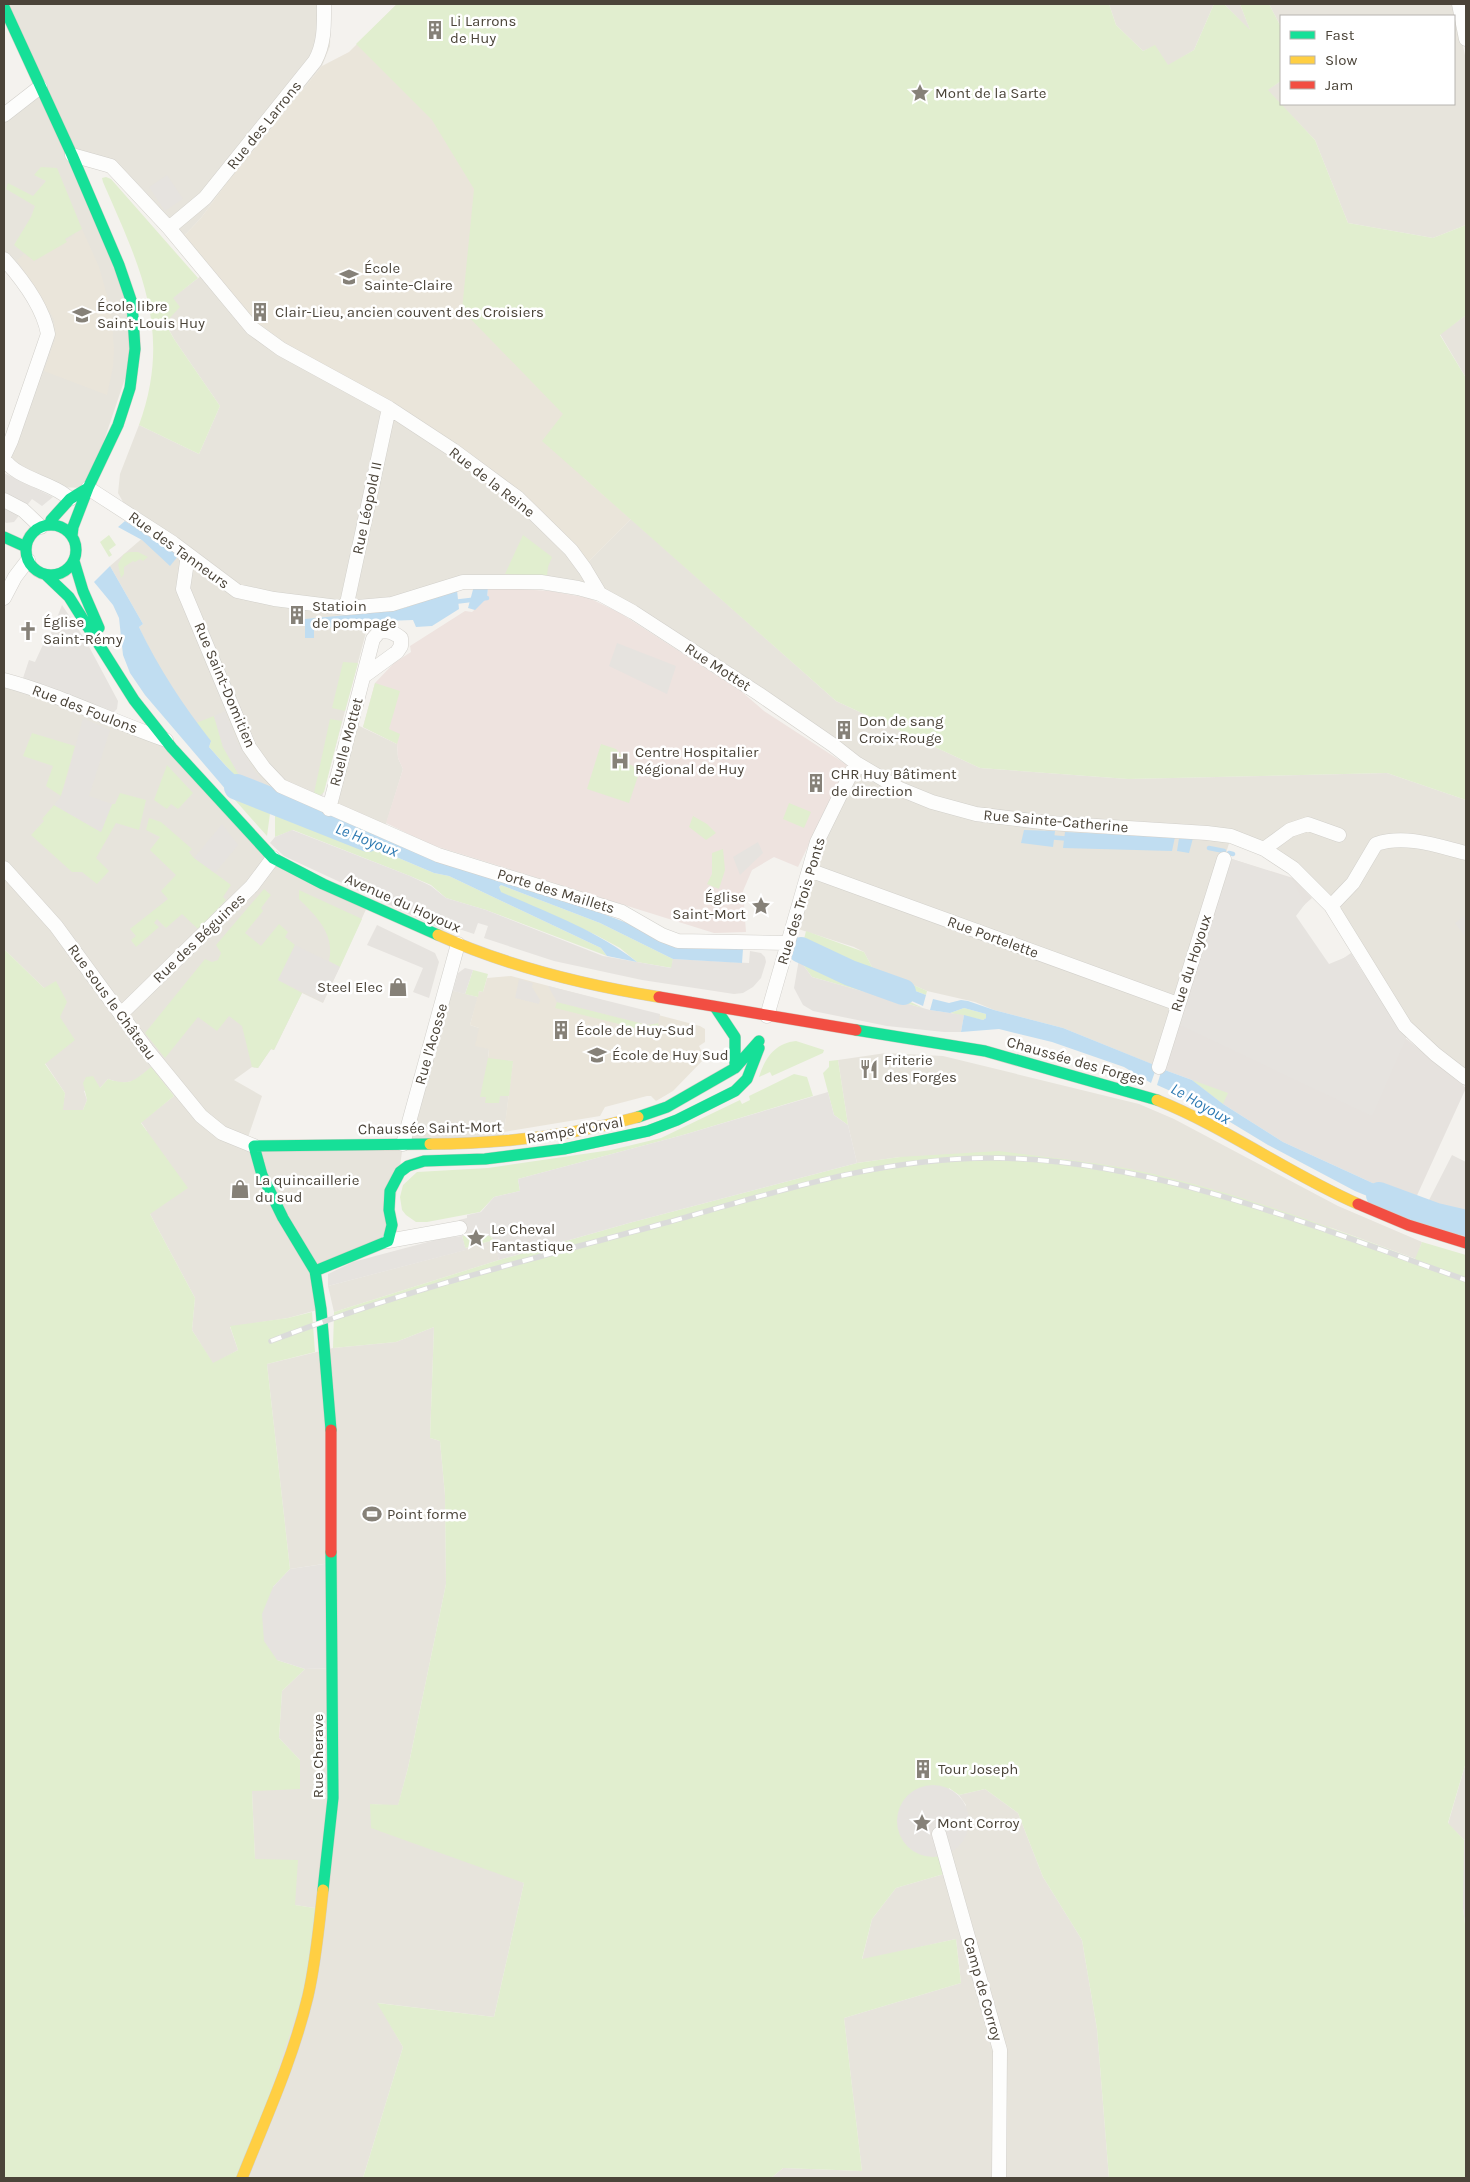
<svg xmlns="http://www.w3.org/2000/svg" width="1470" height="2182" font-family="Karla,sans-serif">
	<rect width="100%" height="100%" fill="#f4f2ee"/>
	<path fill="#e7e4dc" d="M4,4H331L330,46L322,66L228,181L201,218L183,237L111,166L73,155L119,265L135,349L88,488L53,487L7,463L48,334L4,259V115L40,87Z
		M1109,4H1214L1194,50L1168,66L1155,46L1143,51L1116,25Z
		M1224,4H1240L1251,32Z
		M1269,4H1454L1466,60V225L1433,238L1348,223L1315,140L1267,90L1281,81V104H1454V16H1281V27Z
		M210,269L389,400L588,562L631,519L836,701L980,768L1128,779L1387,773L1466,800V1077L1405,1026L1331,906L1264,849L1231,837L1159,1067L1063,1028L994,1010L975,1002L927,991L872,967L864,952L854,947L792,927L816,845L856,763L600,594L503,580L373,606L320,805L281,786L272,794L243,782L236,777L172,690L154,659L139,627L143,624L110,566L152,530L126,507L118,493L120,474L139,425L199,454L220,406L174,339L165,322L171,315L172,298Z
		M1466,315V378L1440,334Z
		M4,681L166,740L273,858L368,905L323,1003L302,993L274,1050L271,1049L258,1068L252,1067L234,1080L262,1096L246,1143L403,1144L446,989L478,997L470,1025L479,1028L489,1049L488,1057L513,1061L503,1142L403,1144L391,1234L315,1271L321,1309L288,1318L230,1327L238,1350L213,1364L192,1330L195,1298L150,1214L147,1131L141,1122L174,1096L151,1068L134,1081L121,1083L108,1079L100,1088L84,1091L87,1100L83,1110H62L65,1093L45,1063L60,1017L44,988L4,949Z
		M351,722L397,744L398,758L403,769L384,831L329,809Z
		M886,1053L943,1056L1139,1104L1174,1119L1338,1206L1422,1242L1416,1259L1332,1228L900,1157L857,1163L848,1125L838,1060Z
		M494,1240L499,1260L334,1312L328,1286L465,1250V1248Z
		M434,1327L430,1438L440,1441L445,1495L446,1584L408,1768L398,1806L370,1804L524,1883L494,2017L378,2003L403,2047L363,2178H242L321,1909L295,1905L255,1860L252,1791L300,1760L279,1738L282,1691L305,1669L332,1668L330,1563L290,1569L267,1364L333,1348L396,1342Z
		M1466,1762V1837L1464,1840L1448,1824Z
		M985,1789L1018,1813L1043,1877L1082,1940L1097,2029L1109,2178H771L783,2168L862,2171L844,2018L961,1983L956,1939L862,1960L872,1919L896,1888L944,1874L966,1805L959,1795Z"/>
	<path fill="#e6e2de" d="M1232,859L1293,878L1312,898L1293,915L1328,969L1351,953L1397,1031L1466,1088L1414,1202L1283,1142L1223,1104L1192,1080L1162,1069Z
		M1466,1837V1932L1463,1908L1462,1867L1464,1840Z"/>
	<path fill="#eae5da" d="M397,4L622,434L583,477L631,519L588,562L521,495L302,354L250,318L183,237L201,218L228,181L322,66L349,52Z
		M82,229L99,267L111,310L114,350L113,367L107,395L44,371L55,339L54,319L17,260L24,254L35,261Z
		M511,976L700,1026L705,1029V1042L699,1046L701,1050L706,1052L704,1059L673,1091L656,1101L651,1096H647L605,1107L600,1116L504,1132L513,1061L488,1058L489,1049L475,1046L479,1028L470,1025L479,991L483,992L487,978Z"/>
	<path fill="#eee3df" d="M488,587L550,591L589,598L620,613L741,691L764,711L847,765L798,867L774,857L752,870L743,891L746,932L714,933L429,844L386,823L403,769L398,758L397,744L363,727L375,683L394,663L411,652L410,646L465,611L472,612L487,598Z"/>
	<path fill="#e1eecf" d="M397,4H1109L1116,25L1143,51L1155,45L1168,65L1194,50L1214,4H1224L1250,30L1240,4H1269L1281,27V81L1268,90L1315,140L1348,223L1433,238L1466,225V315L1440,335L1466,378V800L1387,773L1128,779L980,768L836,701L542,441L563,414L462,310L474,189L432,120L356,44Z
		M41,167L57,168L82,229L65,239L67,242L34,261L14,245L31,217L35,206L6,189L8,183L33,196L46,181L34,175Z
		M106,177L111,179L198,278L173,298L180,307L165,323L174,339L220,406L199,454L139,425C173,331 140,267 103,182L102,178Z
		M109,535L116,545L109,550L112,555L109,557L100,542Z
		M523,535L552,557L548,567L547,576L505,574Z
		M129,552H138L148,557L143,561L140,559L135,562L133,561L124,567V574L121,578L118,564L124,554Z
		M343,662L358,663L345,711L332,708Z
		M375,683L400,691L389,729L400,734L397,744L363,727Z
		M214,716L223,747L243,782L236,777L209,747L211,741L196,723Z
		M330,719L342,721L324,792L319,796L314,793Z
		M32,733L75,746L61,796L46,786L53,766L23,756Z
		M601,744L616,749L629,764L640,770L629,803L587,789Z
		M167,765L193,793L178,809L171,804L167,809L154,800Z
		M227,791L271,806L267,836Z
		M120,793L146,800L139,830L116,823L96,858L109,871L97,884L82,872H72L31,835L44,821L42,819L54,805L101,832L112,804H115Z
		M295,803L335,820V831L434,873L449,876L601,948L607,956L486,910L446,898L431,885L410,876L293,830L275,837V807L293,814L296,810Z
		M789,803L811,812L804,828L783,819Z
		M693,816L707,824L716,833L706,840L689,827Z
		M149,818L161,822L192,849L189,852L193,857L231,885L223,897L226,900L198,929L182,914L166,928L157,919L154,923L159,927L136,947L131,940L136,936L130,929L168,899L161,891L176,875L150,850L160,837L146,830Z
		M723,849L725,870L719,889L707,884L712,874V853Z
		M501,885L600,923L673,959L672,968L637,962L620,948L596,935L500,892L498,889Z
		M264,889L271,895L261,908L263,911L245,933L261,946L279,924L288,932L285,937L295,945L278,980L302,993L274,1050L271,1049L258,1068L252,1067L242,1026L229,1016L217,1031L198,1017L165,1058L145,1033L205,959L212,962L218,960L221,953L216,945Z
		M299,890L362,919L340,967L329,961C335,934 317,917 299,899Z
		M806,931L864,952L872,967L927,991L926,995L882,978L871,980L873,984L923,1008L812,977L799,959Z
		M4,949L44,988L56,981L67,1002L60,1017L75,1040L45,1064L65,1093L63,1110H83L87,1100L83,1083L86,1077L93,1076L100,1088L108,1079C130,1086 134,1081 151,1067L174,1096L141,1123L188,1188L150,1214L195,1298L192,1330L213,1363L238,1350L230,1326L288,1318L312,1312L315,1352L267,1364L290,1569L273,1587L277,1660L305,1669L282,1691L279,1738L300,1760V1789L252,1791L255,1859L298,1860L295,1905L321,1909L315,1959L242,2178H4Z
		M473,970L488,974L483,992L479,991L478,997L465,994Z
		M557,1002L648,1025L658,1023L660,1030L659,1034L555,1008Z
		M964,1008L986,1014V1018L983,1020L950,1013Z
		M796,1041L824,1050L823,1053L772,1076L770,1072L759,1077C765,1058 775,1043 796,1041Z
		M488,1058L513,1061L509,1096H500L499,1103H485L486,1097H480Z
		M838,1060L848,1125L834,1115L823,1073L829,1067V1061Z
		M794,1074L807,1077L813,1096L683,1135L518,1179L520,1191L494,1197L480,1212L427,1222H416L406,1215L402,1210L400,1197L403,1185L417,1172L488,1168L611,1150L661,1138L740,1100L742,1104L750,1100L749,1096Z
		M1192,1080L1228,1093L1223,1104Z
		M999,1151C1042,1157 1087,1161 1130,1169C1228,1189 1322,1224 1415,1259L1422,1242L1466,1255V1762L1448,1823L1464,1840L1463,1908L1466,1932V2178H1109L1097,2029L1082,1940L1043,1877L1018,1813L985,1789L959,1795L949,1788L940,1857L944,1874L896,1888L872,1919L862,1959L956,1939L961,1983L844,2018L862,2171L783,2168L771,2178H363L403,2047L377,2003L494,2017L524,1883L371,1828L370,1804L398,1805L408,1768L446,1584L445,1495L440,1441L430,1438L434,1327L396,1342L333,1348L334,1312L499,1260L629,1223L857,1163L900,1157Z
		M478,1232L488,1234L494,1240L465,1248L462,1236Z"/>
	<path fill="#e6e3df" d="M167,175L183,199L165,211L149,187Z
		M4,473L53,497L42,506L32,499L14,522L6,523L4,521Z
		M62,605L86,641L118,701L117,709L113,713L23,678L29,660L35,662L46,638H49Z
		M617,643L676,666L667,694L609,666Z
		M225,711L237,741L254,770L272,794L243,782L223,747L214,716Z
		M83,718L110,730L89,796L112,804L101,832L54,805L61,796L67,778Z
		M222,824L238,845L215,873L194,858Z
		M292,830L410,876L431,886L446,898L486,910L603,956L671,968L673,959L749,963L750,951L761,953L765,957L766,962L761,978L753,987L743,993L734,994L642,980L554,961L484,938L488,926L478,923L474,934L456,928L443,930L284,856L270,843L275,837Z
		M758,842L763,853L740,875L733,857Z
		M1232,859L1292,879L1305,904L1296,916L1329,964L1351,955L1407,1036L1372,1116L1180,1025Z
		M1466,915V938L1455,923Z
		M377,925L435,953L439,962L429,998L413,992L423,968L367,945Z
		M295,945L340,967L323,1002L278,980Z
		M799,959L812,977L930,1010L964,1015L961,1032H944L887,1026L813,1011L803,1005L794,988Z
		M465,968L473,970L465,994L453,991L458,973Z
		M519,979L533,983L532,987L540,1000L539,1004L515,998Z
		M548,986L660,1014L659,1020L658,1023L648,1025L557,1002Z
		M828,1092L834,1115L848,1125L857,1163L629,1223L499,1260L492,1237L478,1232L462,1236L466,1250L328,1286V1274L353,1262L439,1239L462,1236L459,1220L467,1218V1215L481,1212L494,1197L520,1191L518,1179L683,1135Z
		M1452,1155L1466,1162V1212L1427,1204Z
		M331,1563L333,1668L305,1669L277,1660L264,1641L262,1614L273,1587L290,1569Z
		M897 1821a36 36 0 1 1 72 0a36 36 0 1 1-72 0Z"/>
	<path fill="#c0ddf1" d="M125,521L179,555L170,566L142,540L118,527Z
		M110,566L143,624L139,627C159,669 183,705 211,741L209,747C233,774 237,781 272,794L271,806L227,791L145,695L130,673L123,655L119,618L113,605L94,582Z
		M474,586L488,587L487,598L475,610L468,608Z
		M457,590L459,609L432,626L416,627L413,620L385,621L380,625L314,628V638H305V619L379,612L404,608Z
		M276,795L295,803V812L293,814L275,807Z
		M335,820L360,828L438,862L580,905L627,923L676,947L743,949L742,963L673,959L600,923L501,885L499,887L501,892C546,912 598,931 637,962L607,956L601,948L449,876L434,873L335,831Z
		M1024,830L1055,831L1053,847L1021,843Z
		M1065,832L1175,837L1172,851L1063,848Z
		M1179,838H1193L1189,853L1177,851Z
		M882,978L926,995L923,1006L873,984L871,980Z
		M933,999L949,1003L961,1000L968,1001L994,1010L1063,1028L1157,1066L1151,1083L1124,1067L1052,1042L999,1029L961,1032L964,1015L983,1020L986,1018V1014L964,1008L950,1013L930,1010Z
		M1162,1069L1192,1080L1223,1104L1283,1142L1414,1202L1409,1213L1355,1191L1268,1145L1202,1105L1157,1085Z
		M1427,1204L1466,1212V1230L1420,1217Z"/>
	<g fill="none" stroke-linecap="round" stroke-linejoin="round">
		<path stroke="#c0ddf1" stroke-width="4.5" d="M454,602L487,598
			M1048,837L1071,839
			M1209,848L1224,851
			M1229,853L1233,854"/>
		<path stroke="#c0ddf1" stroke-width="26" d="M237,787L368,839
			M801,950L850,973L903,992
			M1379,1195L1436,1216L1466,1223"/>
		<g stroke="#d2d0cb" stroke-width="15">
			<path id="street" d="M1459,4L1466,39
				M4,115L40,87
				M72,155L111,166L169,228L252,328L281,349L389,408L453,450L518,498L571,550L585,569L600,594
				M169,228L205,198L315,61C325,43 324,24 324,4
				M4,259C22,279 43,307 48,334L11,441L4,456
				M4,459C17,479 52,482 70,499
				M88,488L173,543L237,591L274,599L346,608L392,604L463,582H541L578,588L600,594L633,612L759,694L833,745L856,763L900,789L932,802L976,814L1049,823L1207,833L1231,836L1264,849L1293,868L1331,906L1405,1026L1435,1054L1466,1078
				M4,500L23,510L41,527
				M188,555L183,589L249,747L264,768L281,786L438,855L622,912L662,935L678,941L787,943
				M4,598L15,577L28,560
				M346,608L389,408
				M4,680C60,695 111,721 166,740
				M329,809L373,639L379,632C388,630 393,632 401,638V646L397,652L364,676
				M1264,849L1290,830L1308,824L1339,835
				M4,868L56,926L147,1050L201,1116L222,1133L254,1146
				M809,870L1178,1004
				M1331,906L1353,883L1376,844C1405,834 1438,846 1466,853
				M121,1014L252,886L273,858
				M767,1016L817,842L856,763
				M1159,1067L1224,859
				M403,1144L458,944
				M388,1241L460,1228
				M939,1834L1000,2050L999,2178"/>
		</g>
		<g stroke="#d3cfc5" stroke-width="12">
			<path id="fast" d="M4,7L72,155L119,265L132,303L135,349L130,388L118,425L88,488L73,527L72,536
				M50,524L51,520L70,499L88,488
				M26 550a25 25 0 1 1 50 0a25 25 0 1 1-50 0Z
				M4,537L26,547
				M74,561L83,591L99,628
				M46,575L69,597L134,700L172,748L273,858L323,884L438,935
				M715,1007L735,1037V1068
				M856,1030L985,1051L1157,1100
				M638,1117L667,1107L735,1068L759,1041
				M315,1271L388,1241L392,1225L389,1210L390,1191L400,1172L408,1166L424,1161L485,1159L564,1149L648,1131L677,1120L735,1091L747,1079L759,1048
				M331,1430L321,1309L315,1271L283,1218L262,1175L254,1146L430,1144
				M323,1890L333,1798L331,1552"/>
		</g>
		<g stroke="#d3cfc5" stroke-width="12">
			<path id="slow" d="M438,935C507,966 584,985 659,997
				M1157,1100C1227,1128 1289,1174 1358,1204
				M430,1144C501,1144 570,1136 638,1117
				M242,2178C266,2118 293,2059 308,1996C316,1961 319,1926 323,1890"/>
		</g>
		<g stroke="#d3cfc5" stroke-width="12">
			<path id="jam" d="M659,997L856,1030
				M1358,1204L1408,1225L1466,1243
				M331,1430V1552"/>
		</g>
		<use href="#street" stroke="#fdfdfc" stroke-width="14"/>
		<use href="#fast" stroke="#16e098" stroke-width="11"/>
		<use href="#slow" stroke="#ffcf43" stroke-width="11"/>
		<use href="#jam" stroke="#f24e42" stroke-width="11"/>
		<g stroke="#dbdbda" stroke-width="5.5">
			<path id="rail" d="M271,1341C397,1292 528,1260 658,1225C770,1194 881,1156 999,1158C1159,1161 1317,1228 1466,1280"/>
		</g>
		<use href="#rail" stroke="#fff" stroke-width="4" stroke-dasharray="11" stroke-linecap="butt"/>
	</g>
	<defs>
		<g id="building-bare" transform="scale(1.5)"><path d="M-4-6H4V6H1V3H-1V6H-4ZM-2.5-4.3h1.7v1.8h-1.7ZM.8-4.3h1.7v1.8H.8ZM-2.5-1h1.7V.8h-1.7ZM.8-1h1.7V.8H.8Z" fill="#868178" stroke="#fff" stroke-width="2.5" paint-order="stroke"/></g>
		<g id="sight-bare" transform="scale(1.5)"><path d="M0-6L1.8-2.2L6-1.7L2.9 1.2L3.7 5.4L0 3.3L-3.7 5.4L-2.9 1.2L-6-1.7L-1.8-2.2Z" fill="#868178" stroke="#fff" stroke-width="2.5" paint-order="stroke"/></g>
		<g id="school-bare" transform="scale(1.5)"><path d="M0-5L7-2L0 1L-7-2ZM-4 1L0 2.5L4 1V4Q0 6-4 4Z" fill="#868178" stroke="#fff" stroke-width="2.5" paint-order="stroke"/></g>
		<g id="church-bare" transform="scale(1.5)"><path d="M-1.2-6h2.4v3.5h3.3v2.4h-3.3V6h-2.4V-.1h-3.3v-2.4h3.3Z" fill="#868178" stroke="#fff" stroke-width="2.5" paint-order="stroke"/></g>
		<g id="hospital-bare" transform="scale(1.5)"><path d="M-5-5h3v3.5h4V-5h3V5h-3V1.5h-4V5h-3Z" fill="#868178" stroke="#fff" stroke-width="2.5" paint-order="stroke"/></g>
		<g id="shop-bare" transform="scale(1.5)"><path d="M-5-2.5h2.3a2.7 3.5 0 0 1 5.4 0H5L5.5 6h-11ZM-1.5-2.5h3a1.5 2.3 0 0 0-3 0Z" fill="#868178" stroke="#fff" stroke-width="2.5" paint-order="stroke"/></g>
		<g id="restaurant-bare" transform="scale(1.5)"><path d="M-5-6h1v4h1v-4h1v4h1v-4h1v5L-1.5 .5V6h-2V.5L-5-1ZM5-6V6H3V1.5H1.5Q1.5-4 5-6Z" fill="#868178" stroke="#fff" stroke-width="2.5" paint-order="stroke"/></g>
		<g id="stadium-bare" transform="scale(1.5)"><path d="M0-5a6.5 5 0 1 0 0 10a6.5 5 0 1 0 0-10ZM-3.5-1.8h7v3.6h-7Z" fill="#868178" stroke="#fff" stroke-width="2.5" paint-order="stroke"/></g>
	</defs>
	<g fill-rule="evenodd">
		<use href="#building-bare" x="435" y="30"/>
		<use href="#sight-bare" x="920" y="93"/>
		<use href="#school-bare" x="349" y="277"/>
		<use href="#building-bare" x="260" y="312"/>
		<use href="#school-bare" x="82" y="315"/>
		<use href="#building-bare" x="297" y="615"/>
		<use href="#church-bare" x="28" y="631"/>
		<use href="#building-bare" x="844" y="730"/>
		<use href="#hospital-bare" x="620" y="761"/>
		<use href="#building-bare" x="816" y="783"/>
		<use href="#sight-bare" x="761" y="906"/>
		<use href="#shop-bare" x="398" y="987"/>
		<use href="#building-bare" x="561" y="1030"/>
		<use href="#school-bare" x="597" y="1055"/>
		<use href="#restaurant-bare" x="869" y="1069"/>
		<use href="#shop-bare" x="240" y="1189"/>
		<use href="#sight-bare" x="476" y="1238"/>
		<use href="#stadium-bare" x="372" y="1514"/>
		<use href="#building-bare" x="923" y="1769"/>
		<use href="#sight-bare" x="922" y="1823"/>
	</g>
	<g text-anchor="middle" stroke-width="5" stroke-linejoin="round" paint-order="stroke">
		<g font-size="15" fill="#4b4439" stroke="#fff" text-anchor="start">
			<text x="450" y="26">Li Larrons<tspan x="450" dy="17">de Huy</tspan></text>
			<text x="935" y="98">Mont de la Sarte</text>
			<text x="364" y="273">École<tspan x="364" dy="17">Sainte-Claire</tspan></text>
			<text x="97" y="311">École libre<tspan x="97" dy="17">Saint-Louis Huy</tspan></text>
			<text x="275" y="317">Clair-Lieu, ancien couvent des Croisiers</text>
			<text x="312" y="611">Statioin<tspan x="312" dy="17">de pompage</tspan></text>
			<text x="43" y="627">Église<tspan x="43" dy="17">Saint-Rémy</tspan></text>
			<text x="859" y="726">Don de sang<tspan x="859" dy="17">Croix-Rouge</tspan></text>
			<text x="635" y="757">Centre Hospitalier<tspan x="635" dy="17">Régional de Huy</tspan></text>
			<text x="831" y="779">CHR Huy Bâtiment<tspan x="831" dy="17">de direction</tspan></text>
			<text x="746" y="902" text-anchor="end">Église<tspan x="746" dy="17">Saint-Mort</tspan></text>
			<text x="383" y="992" text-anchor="end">Steel Elec</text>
			<text x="576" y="1035">École de Huy-Sud</text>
			<text x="612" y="1060">École de Huy Sud</text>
			<text x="884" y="1065">Friterie<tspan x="884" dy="17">des Forges</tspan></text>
			<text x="255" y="1185">La quincaillerie<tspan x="255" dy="17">du sud</tspan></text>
			<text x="491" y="1234">Le Cheval<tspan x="491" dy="17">Fantastique</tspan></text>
			<text x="387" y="1519">Point forme</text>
			<text x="938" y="1774">Tour Joseph</text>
			<text x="937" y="1828">Mont Corroy</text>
		</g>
		<g font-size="15" fill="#4b4439" stroke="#fff">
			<text transform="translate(264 125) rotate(-51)" y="5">Rue des Larrons</text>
			<text transform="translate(492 482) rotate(38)" y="5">Rue de la Reine</text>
			<text transform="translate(367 508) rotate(-78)" y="5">Rue Léopold II</text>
			<text transform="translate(179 550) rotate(36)" y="5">Rue des Tanneurs</text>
			<text transform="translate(718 667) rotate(33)" y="5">Rue Mottet</text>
			<text transform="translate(225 685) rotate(67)" y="5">Rue Saint-Domitien</text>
			<text transform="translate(85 709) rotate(21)" y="5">Rue des Foulons</text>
			<text transform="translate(346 742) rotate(-75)" y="5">Ruelle Mottet</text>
			<text transform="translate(1056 821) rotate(5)" y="5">Rue Sainte-Catherine</text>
			<text transform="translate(556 891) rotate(17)" y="5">Porte des Maillets</text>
			<text transform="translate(801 901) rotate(-73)" y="5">Rue des Trois Ponts</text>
			<text transform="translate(403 903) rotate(24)" y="5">Avenue du Hoyoux</text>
			<text transform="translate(993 937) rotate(20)" y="5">Rue Portelette</text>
			<text transform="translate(199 938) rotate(-44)" y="5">Rue des Béguines</text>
			<text transform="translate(1191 963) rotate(-72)" y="5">Rue du Hoyoux</text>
			<text transform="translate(112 1002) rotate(54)" y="5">Rue sous le Château</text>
			<text transform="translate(431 1044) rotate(-74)" y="5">Rue l'Acosse</text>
			<text transform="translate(1076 1061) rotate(16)" y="5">Chaussée des Forges</text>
			<text transform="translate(430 1128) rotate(-1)" y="5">Chaussée Saint-Mort</text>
			<text transform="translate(575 1130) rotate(-10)" y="5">Rampe d'Orval</text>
			<text transform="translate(318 1756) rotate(-90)" y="5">Rue Cherave</text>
			<text transform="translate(983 1989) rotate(74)" y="5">Camp de Corroy</text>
		</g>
		<g font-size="16" font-style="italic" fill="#2e7ab2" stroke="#fff">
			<text transform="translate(367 839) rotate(22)" y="6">Le Hoyoux</text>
			<text transform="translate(1201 1103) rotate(30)" y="6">Le Hoyoux</text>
		</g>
	</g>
	<rect width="1470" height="2182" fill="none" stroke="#4b4439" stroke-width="10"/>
	<rect x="1280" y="15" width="175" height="90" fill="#ffffff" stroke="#b7b4b0"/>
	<rect x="1290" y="31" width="25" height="8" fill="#16e098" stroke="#b7b4b0"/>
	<text x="1325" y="40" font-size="15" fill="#4b4439">Fast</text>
	<rect x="1290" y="56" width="25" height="8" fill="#ffcf43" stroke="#b7b4b0"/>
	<text x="1325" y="65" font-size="15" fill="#4b4439">Slow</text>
	<rect x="1290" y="81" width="25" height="8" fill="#f24e42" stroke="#b7b4b0"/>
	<text x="1325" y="90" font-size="15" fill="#4b4439">Jam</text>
</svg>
